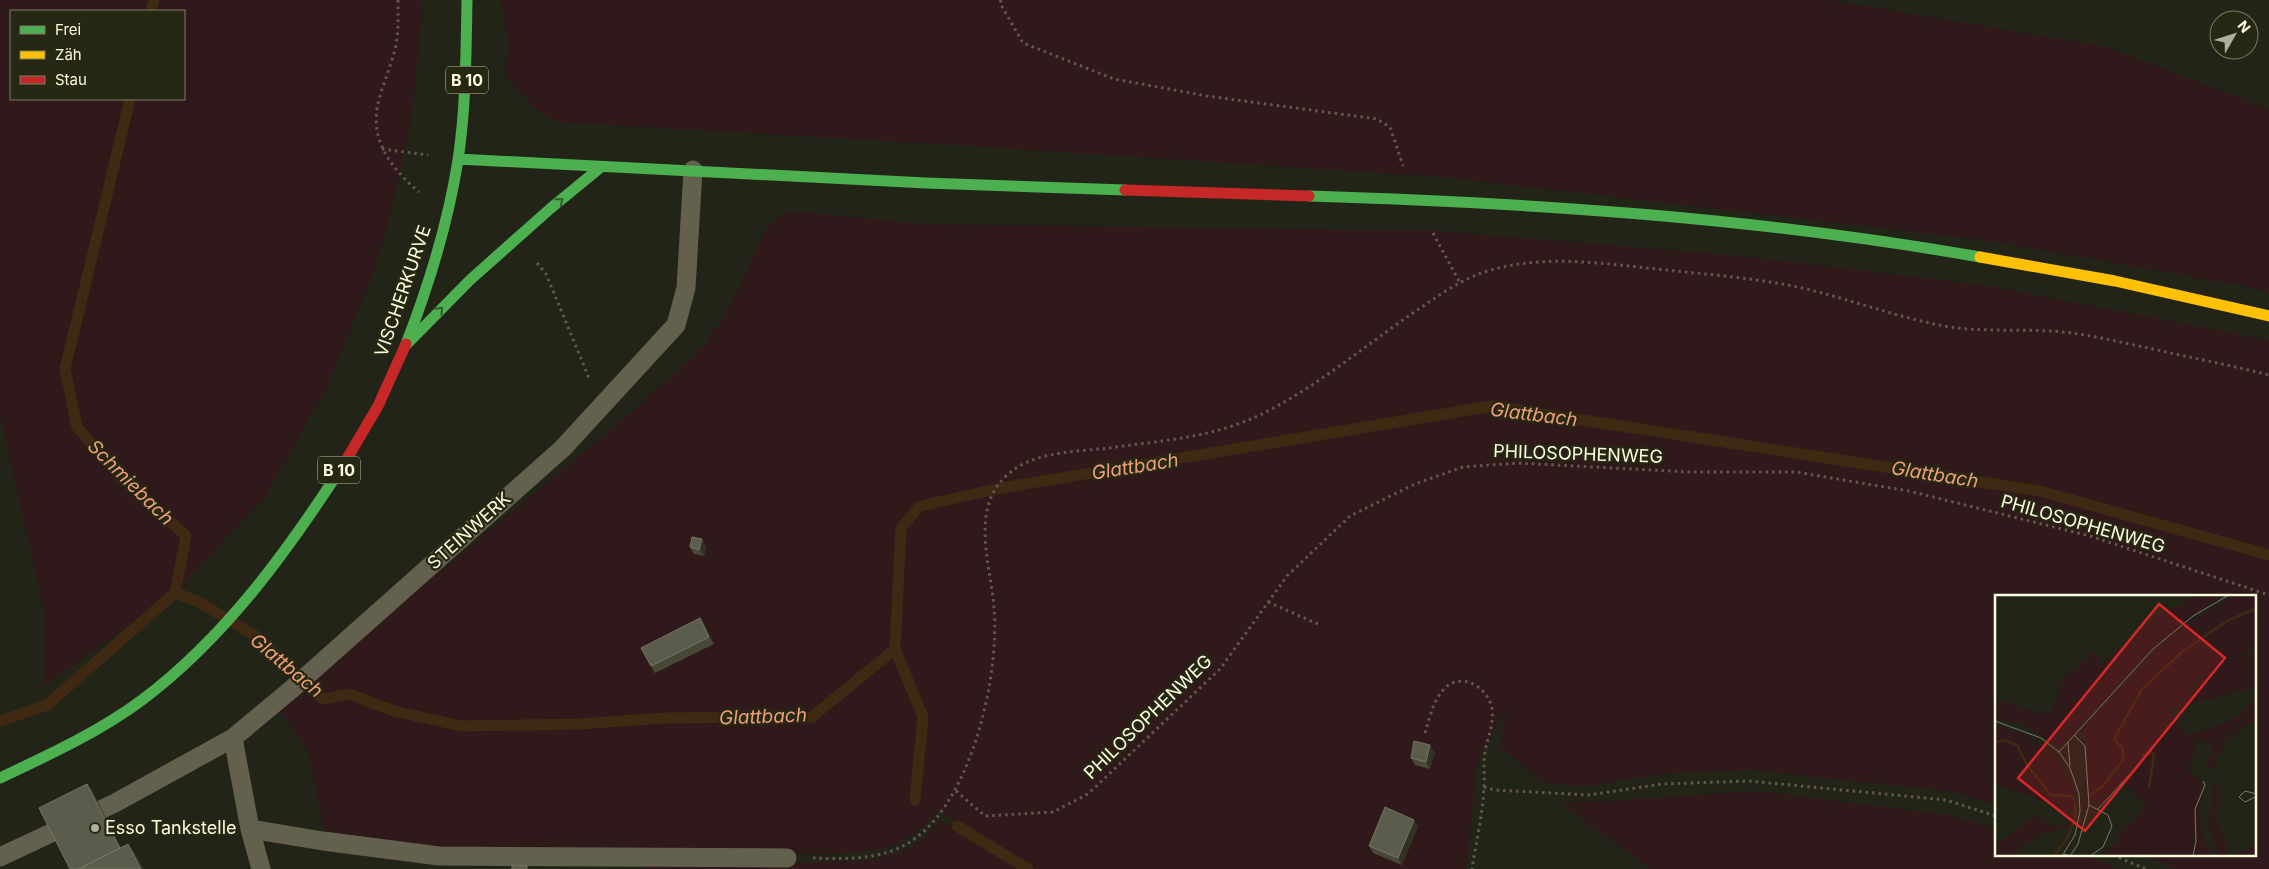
<svg xmlns="http://www.w3.org/2000/svg" width="2269" height="869" font-family="Inter,sans-serif">
	<rect width="100%" height="100%" fill="#232418"/>
	<path fill="#30191b" fill-rule="evenodd" d="M0,0H421L422,16L411,122L388,223L372,277L327,387L266,495L175,593L43,686V606L0,414ZM184,11V99H11V11Z
		M501,0H1831L2107,47L2269,109V294L2244,286L1984,240L1442,177L955,145L556,122L533,107L505,75L508,44Z
		M790,211L923,224L1438,231L1732,255L1988,286L2269,340V869H2177L2143,855H2255V596H1996V805L1948,791L1750,770L1660,774L1588,786L1544,783L1500,747L1507,705L1477,764L1466,869H641V858L787,863L872,860L909,849L926,836L941,820L954,829L961,825L939,810C903,850 883,851 832,854L435,851L325,834L307,749L274,703L340,655L641,404L704,346L731,305L766,228Z
		M1758,791L1946,815L1996,828V855H2086L2120,869H1650L1559,802H1592Z"/>
	<g fill="none" stroke-linecap="round" stroke-linejoin="round">
		<path stroke="#402912" stroke-width="11" d="M151,11L154,0
			M175,593L197,601L259,638L323,699L349,694L394,711L461,726L580,724L664,718L812,717L895,649L901,528L920,506L1001,488L1492,406L2040,491L2269,555
			M895,649L923,717L915,800
			M0,721L47,705L175,593L186,536L118,474L77,427L65,369L130,99
			M957,826L1028,869"/>
		<path stroke="#64574e" stroke-width="3" stroke-dasharray="2.5 4" stroke-linecap="butt" d="M398,0C398,17 399,33 395,49C391,67 383,83 379,100C368,139 391,168 419,192
			M1001,0L1000,3L1023,43L1114,79L1207,96L1377,119L1390,127L1403,166
			M382,149L428,155
			M1433,233L1460,283
			M537,263L546,274L589,378
			M1268,602L1318,624
			M1425,733C1430,717 1433,700 1445,688C1463,671 1490,689 1492,710C1494,725 1487,738 1485,752C1483,763 1485,775 1484,786C1483,813 1476,842 1472,869
			M1484,787L1495,790L1589,795L1662,784L1749,781L1946,800L1996,816
			M956,791L985,816L1053,812L1088,794L1220,669L1287,576L1350,516L1415,484L1463,467L1518,463L1690,472H1796L1909,491L2090,536L2269,595
			M2113,855L2146,869
			M813,858C843,859 876,860 903,846C970,812 1000,677 994,608C991,566 970,511 1005,477C1031,451 1075,452 1109,448C1151,442 1195,439 1235,425C1295,405 1360,349 1413,313C1435,298 1458,281 1484,272C1544,253 1605,264 1666,270C1711,275 1757,278 1802,288C1850,299 1896,317 1944,326C1983,333 2023,328 2063,332C2093,335 2123,343 2153,349C2192,358 2230,365 2269,375"/>
		<path stroke="#63614e" stroke-width="19" d="M250,829L323,841L439,856L787,858
			M0,857L115,803L233,738
			M261,869L250,829L233,738L293,688L563,448L676,325L686,288L693,170"/>
		<path stroke="#4caf50" stroke-width="11" d="M458,159L926,183L1125,190
			M1309,196C1536,203 1757,218 1980,257
			M406,344C429,285 448,223 458,160C466,107 466,53 467,0
			M406,345L470,280L551,208L601,167
			M0,778C49,755 99,732 142,700C226,637 289,549 345,462"/>
		<path stroke="#ffc107" stroke-width="11" d="M1980,257L2115,281L2269,316"/>
		<path stroke="#c62828" stroke-width="11" d="M1125,190L1309,196
			M345,462L378,406L406,344"/>
	</g>
	<path fill="#484839" d="M706,546L704,556L694,554L690,547Z
		M700,618L704,624L714,644L655,673L651,666Z
		M1435,752L1430,769L1415,765L1411,758Z
		M1418,826L1402,865L1373,853L1369,846Z"/>
	<path fill="#313225" d="M702,539L706,546L704,556L699,550Z
		M700,618L704,624L714,644L709,637Z
		M1430,745L1435,752L1430,769L1426,762Z
		M87,784L92,790L130,867L126,861Z
		M1414,820L1418,826L1402,865L1398,858Z
		M128,844L141,862L144,869H141Z"/>
	<path fill="#5b5c4b" stroke="#747562" d="M692,537L702,539L699,550L690,547Z
		M700,618L709,637L651,666L641,648Z
		M1414,741L1430,745L1426,762L1411,758Z
		M87,784L120,848L79,869H70L39,808Z
		M1385,807L1414,820L1398,858L1369,846Z
		M128,844L141,869H79Z
		M512,865L527,866V869H512Z"/>
	<defs><path id="oneway-chevron" d="M-2-3.5L2.5 0L-2 3.5" fill="none" stroke-width="1.6" stroke-linecap="round" stroke-linejoin="round" transform="scale(1.25)"/></defs>
	<g stroke="#365e2c">
		<use href="#oneway-chevron" transform="translate(560 201) rotate(-39)"/>
		<use href="#oneway-chevron" transform="translate(440 310) rotate(-46)"/>
	</g>
	<circle fill="#afb099" stroke="#272814" stroke-width="2" cx="95" cy="828" r="5"/>
	<g text-anchor="middle" stroke-width="4.5" stroke-linejoin="round" paint-order="stroke">
		<g fill="#272814" stroke="#bbbca1" stroke-width="1">
			<rect x="446" y="66.5" width="42" height="27" rx="4"/>
			<rect x="318" y="456.5" width="42" height="27" rx="4"/>
		</g>
		<g font-size="16" font-weight="bold" fill="#fbfbde">
			<text x="467" y="86">B 10</text>
			<text x="339" y="476">B 10</text>
		</g>
		<g font-size="18" fill="#fbfbde" stroke="#272814">
			<text transform="translate(403 291) rotate(-71)" y="6">VISCHERKURVE</text>
			<text transform="translate(1578 454) rotate(2)" y="6">PHILOSOPHENWEG</text>
			<text transform="translate(2083 524) rotate(16)" y="6">PHILOSOPHENWEG</text>
			<text transform="translate(469 531) rotate(-42)" y="6">STEINWERK</text>
			<text transform="translate(1148 717) rotate(-44)" y="6">PHILOSOPHENWEG</text>
		</g>
		<g font-size="18" fill="#fbfbde" stroke="#272814" text-anchor="start">
			<text x="105" y="834">Esso Tankstelle</text>
		</g>
		<g font-size="19" font-style="italic" fill="#f09f78" stroke="#272814">
			<text transform="translate(1534 414) rotate(7)" y="7">Glattbach</text>
			<text transform="translate(1135 466) rotate(-9)" y="7">Glattbach</text>
			<text transform="translate(1935 474) rotate(9)" y="7">Glattbach</text>
			<text transform="translate(131 482) rotate(45)" y="7">Schmiebach</text>
			<text transform="translate(287 665) rotate(40)" y="7">Glattbach</text>
			<text transform="translate(763 716) rotate(-2)" y="7">Glattbach</text>
		</g>
	</g>
	<g transform="translate(1995 595)">
		<rect width="261" height="261" fill="#232418"/>
		<path d="M200,0H229L164,46L67,148L60,149L30,131L0,123V105L54,120L70,81L99,57L108,68L157,25ZM240,0H261V49L204,83L179,113H171L199,147L201,155L192,175L209,190L205,208L206,237L211,252L214,251L218,261H199L200,237L197,261L142,258L135,261H106L123,247L121,238L125,240L151,210L128,186L107,209L94,205L93,150L88,135L168,49L191,29ZM257,54L261,92L181,113L206,84ZM261,104V110L232,141L217,174L212,175V163L218,162L216,147H201L196,139L235,126ZM261,113V123L232,148L243,131ZM0,130L29,139L58,159L78,193V222L56,209L0,189ZM223,186L222,225L235,261H223L215,232L217,188ZM40,221L60,232L77,226L71,232L43,241L15,261H0V250ZM261,249V261H239Z" fill="#30191b"/>
		<path fill="none" stroke="#402912" stroke-width="2.5" d="M0,148L9,145L22,150L32,170L56,200L76,201L80,206M146,161L156,157L159,160L154,193M94,201L107,192L128,165V154L119,144L147,94L187,57L232,26L262,13M59,261L72,244L80,223V207"/>
		<path fill="none" stroke="#797a67" stroke-width="1" d="M0,126L46,143L64,157L75,173L84,199L85,216L80,240L67,261M79,140L90,151L94,210L113,220L117,231L108,252L95,261M73,147L75,171M64,157L158,54L198,21L234,0M262,199L250,196L244,202L250,207L262,201M102,215L138,176M69,259L75,261L83,249L94,210M198,261L201,246L200,214L210,190L208,186"/>
		<path fill="#d62828" fill-opacity="0.15" stroke="#d62828" stroke-width="2.5" d="M164,9L230,63L90,236L23,183Z"/>
		<rect width="261" height="261" fill="none" stroke="#fbfbde" stroke-width="2.5"/>
	</g>
	<rect x="10" y="10" width="175" height="90" fill="#272814" stroke="#7c7c65"/>
	<rect x="20" y="26" width="25" height="8" fill="#4caf50" stroke="#7c7c65"/>
	<text x="55" y="35" font-size="15" fill="#fbfbde">Frei</text>
	<rect x="20" y="51" width="25" height="8" fill="#ffc107" stroke="#7c7c65"/>
	<text x="55" y="60" font-size="15" fill="#fbfbde">Zäh</text>
	<rect x="20" y="76" width="25" height="8" fill="#c62828" stroke="#7c7c65"/>
	<text x="55" y="85" font-size="15" fill="#fbfbde">Stau</text>
	<g transform="translate(2234 35) rotate(51)"><circle r="24" fill="#272814" stroke="#7c7c65"/>
	<path d="M0-4L9 19L0 12L-9 19Z" fill="#afb099"/>
	<text y="-8" font-size="14" font-weight="bold" text-anchor="middle" fill="#fbfbde">N</text>
	</g>
</svg>
